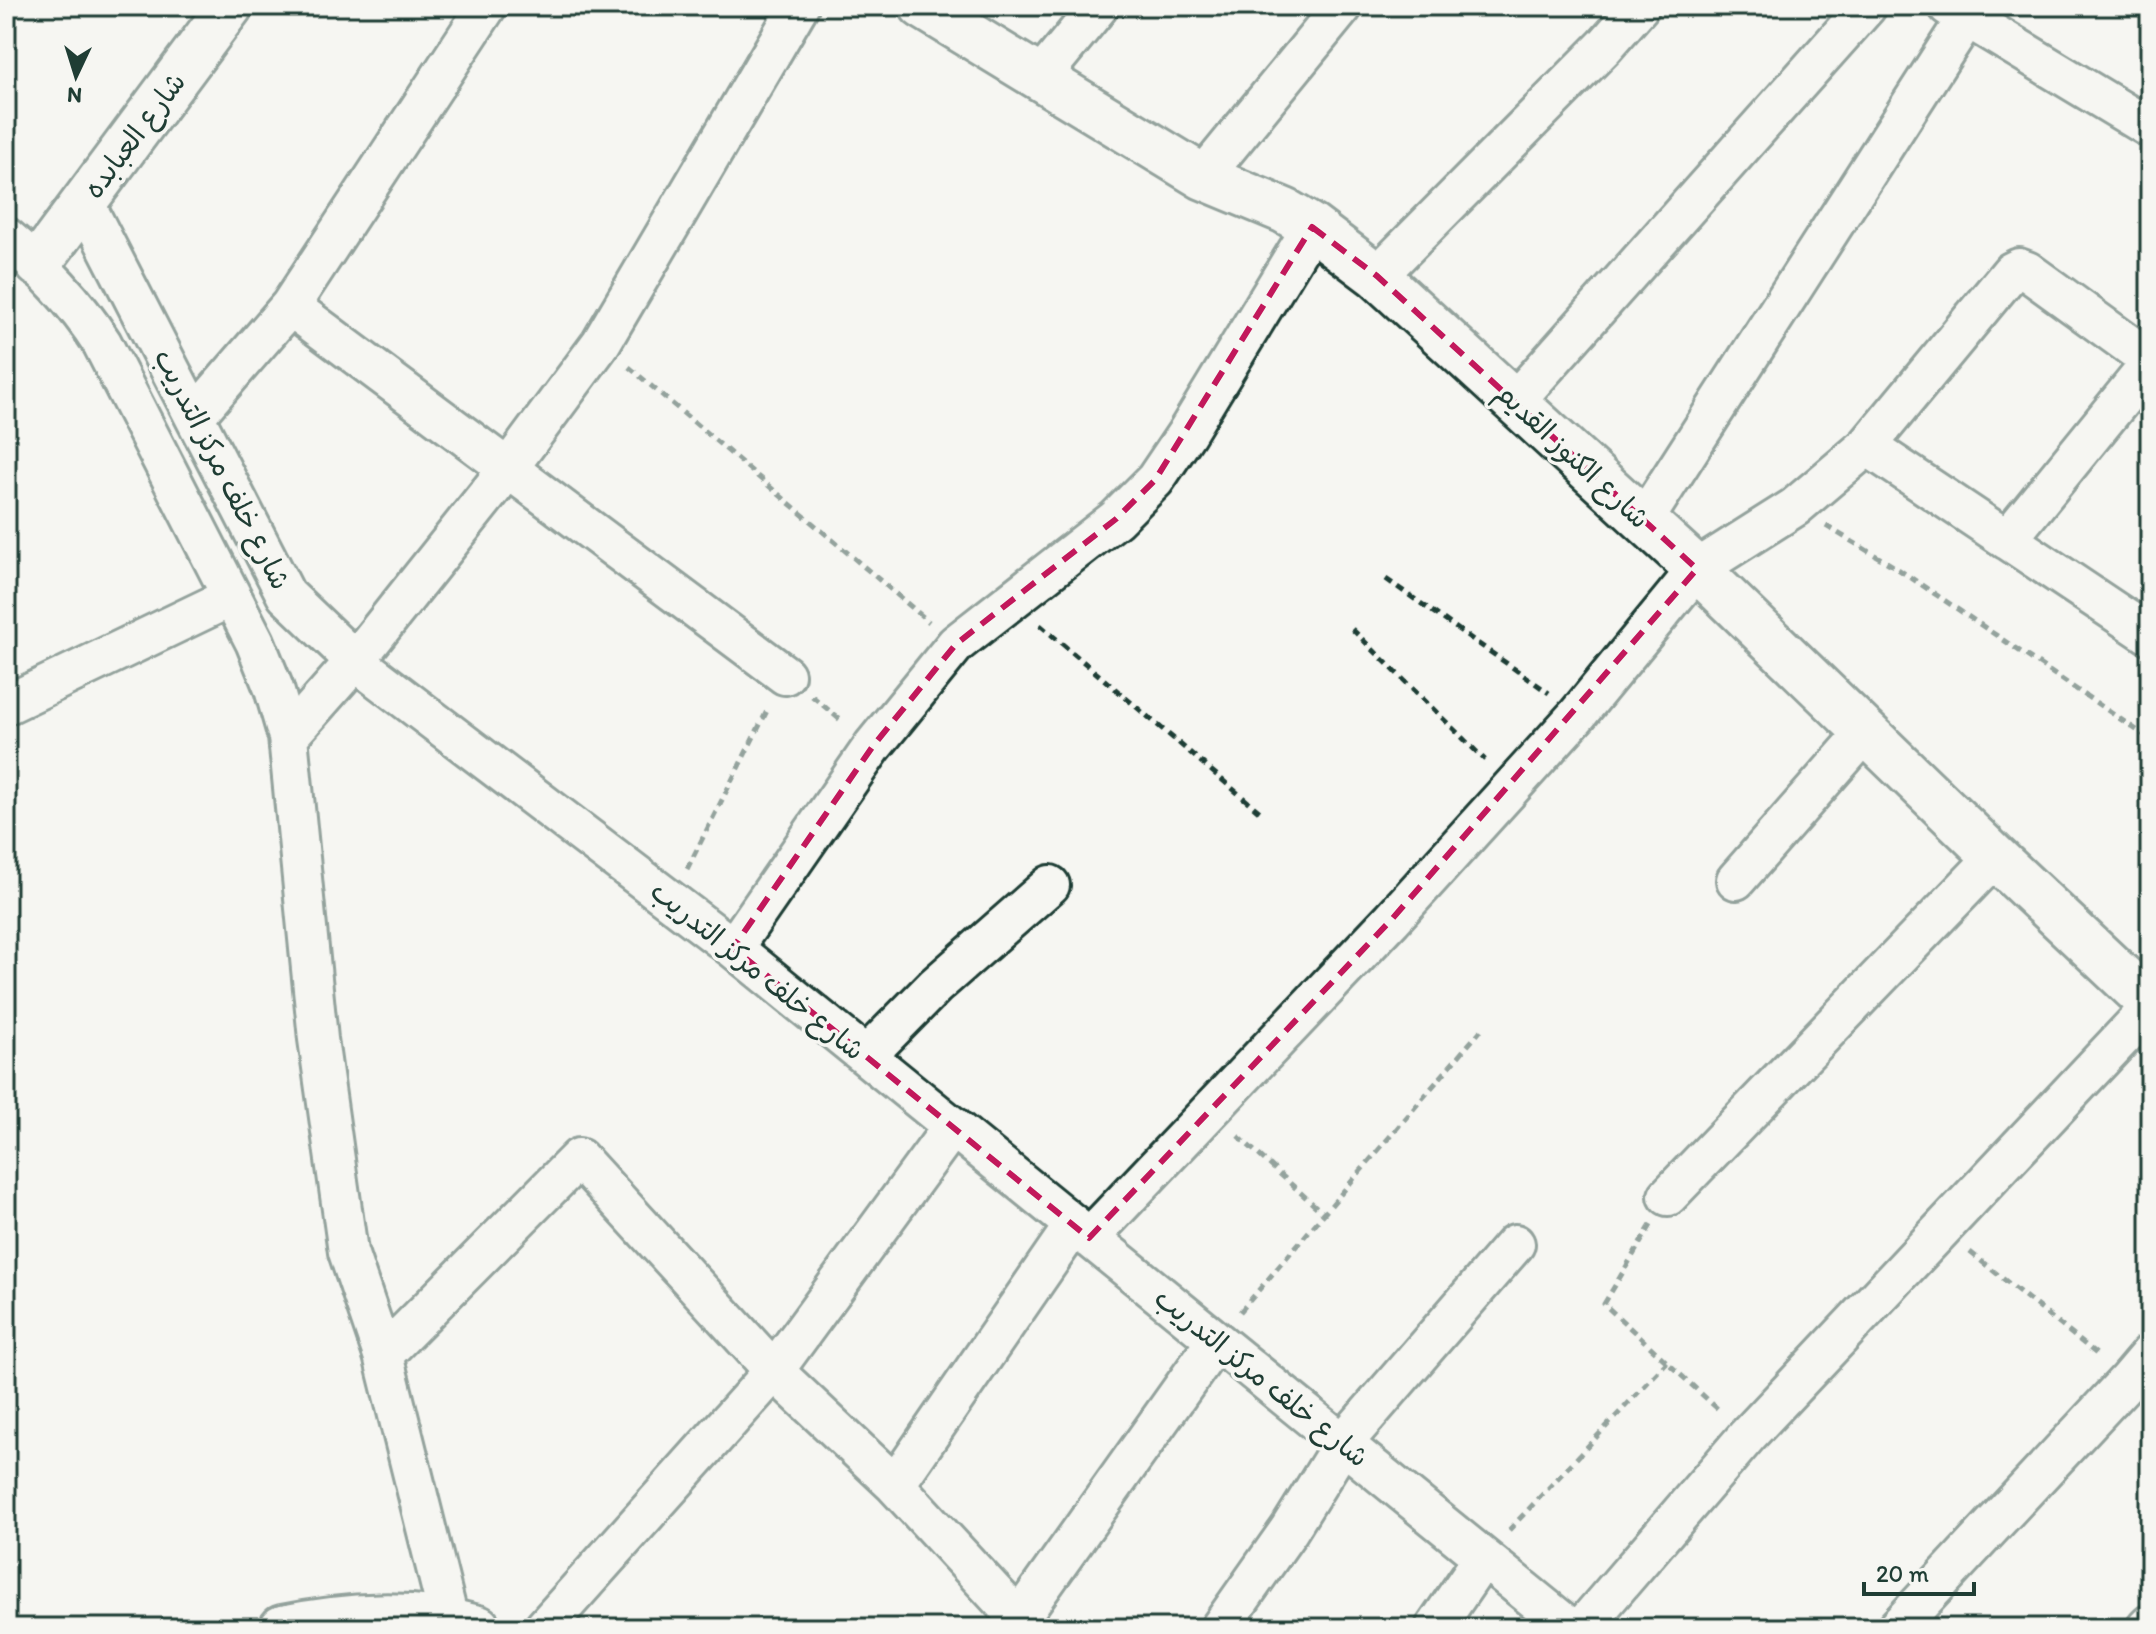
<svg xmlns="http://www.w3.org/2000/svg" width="2156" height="1634" font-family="Itim,'Playpen Sans Arabic',sans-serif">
	<rect width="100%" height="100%" fill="#f6f6f2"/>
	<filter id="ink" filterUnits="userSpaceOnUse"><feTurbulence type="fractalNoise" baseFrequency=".0125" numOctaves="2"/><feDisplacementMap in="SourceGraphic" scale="16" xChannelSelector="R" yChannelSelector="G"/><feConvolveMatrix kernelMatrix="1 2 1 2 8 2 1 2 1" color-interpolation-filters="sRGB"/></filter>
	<g filter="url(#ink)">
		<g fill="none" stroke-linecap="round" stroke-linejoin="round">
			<g stroke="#1f3d34" stroke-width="44">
				<path id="street" d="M1948,6L2150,128
					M1040,78L1099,6
					M1203,177L1343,6
					M84,202L286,595L355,661L733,948L1570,1628
					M6,237C44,269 75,301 102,343L255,642L274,689L288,737L318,1039L348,1252L383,1355L451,1628
					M1377,276L1605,46L1640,6
					M290,306L785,675
					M1515,401L1867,6
					M195,416L290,306L487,6
					M1867,446L2150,635
					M1644,520L1967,17
					M2007,540L2150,364
					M6,705L231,597
					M288,737L355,661L507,470L601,343L799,6
					M1736,880L1865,733
					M733,948L873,746L956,644L1116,519L1155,480L1186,434L1312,227
					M866,1056L935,986L1050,885
					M1668,1196L1995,857
					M1089,1238L1392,919L1578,714L1697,569L1795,507L1867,446L2011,272L2019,268L2027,271L2150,360
					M383,1355L579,1158L774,1371L895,1485L1027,1628
					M895,1485L1074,1225
					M1020,1617L1216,1341
					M544,1628L774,1371L953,1126
					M1220,1628L1289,1530L1343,1443L1515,1244
					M1435,1628L1483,1558
					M1582,1628L1747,1436L2150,1008
					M1897,1628L2128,1380L2150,1354
					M2146,1628L2150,1624"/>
			</g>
			<g stroke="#1f3d34" stroke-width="50">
				<path id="secondary" d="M922,6L1203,177L1285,211L1312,227L1377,276L1697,569L1995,857L2150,1003
					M38,264L230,6
					M282,1628C347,1615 412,1610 478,1628"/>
			</g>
			<path stroke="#1f3d34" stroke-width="5" stroke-dasharray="8 6" stroke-linecap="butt" d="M2149,6L2150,7
				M629,367L929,622
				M1826,526L1895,567L2150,739
				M1386,579L1549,693
				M1040,625L1260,812
				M1352,629L1485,760
				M812,696L844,723
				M687,869L769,707
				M1238,1136L1323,1213
				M1651,1225L1604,1304L1720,1411
				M1970,1252L2099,1356
				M1240,1312L1481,1030
				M1509,1530L1667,1362"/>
			<use href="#street" stroke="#f6f6f2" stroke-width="38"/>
			<use href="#secondary" stroke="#f6f6f2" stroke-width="44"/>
		</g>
	</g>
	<path d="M0 0H2156V1634H0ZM1312,227L1377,276L1697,569L1392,919L1089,1238L733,948L873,746L956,644L1116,519L1155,480Z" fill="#f6f6f2" fill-opacity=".55" fill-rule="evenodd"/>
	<path fill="none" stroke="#c2185b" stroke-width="6" stroke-dasharray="16 10" stroke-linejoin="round" d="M1312,227L1377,276L1697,569L1392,919L1089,1238L733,948L873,746L956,644L1116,519L1155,480Z"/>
	<g text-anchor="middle" stroke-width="7" stroke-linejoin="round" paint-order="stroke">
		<g font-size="28" fill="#1f3d34" stroke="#f6f6f2">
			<text transform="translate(134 135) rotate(-53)" y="10">شارع العبابده</text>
			<text transform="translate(1573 455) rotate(43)" y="10">شارع الكنوز القديم</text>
			<text transform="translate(223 469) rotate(63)" y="10">شارع خلف مركز التدريب</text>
			<text transform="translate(758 970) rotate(39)" y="10">شارع خلف مركز التدريب</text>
			<text transform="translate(1262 1377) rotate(39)" y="10">شارع خلف مركز التدريب</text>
		</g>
	</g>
	<rect width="2156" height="1634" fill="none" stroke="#f6f6f2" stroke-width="32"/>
	<rect x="16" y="16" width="2124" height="1602" fill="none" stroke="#1f3d34" stroke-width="3" filter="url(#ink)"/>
	<g transform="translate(76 76) rotate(184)" stroke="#f6f6f2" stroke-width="6" paint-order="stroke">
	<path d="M0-6L14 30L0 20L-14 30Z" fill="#1f3d34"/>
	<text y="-12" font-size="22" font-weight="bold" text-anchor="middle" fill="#1f3d34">N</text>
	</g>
	<path d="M1864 1582v12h110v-12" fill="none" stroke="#1f3d34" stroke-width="4"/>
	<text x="1876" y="1582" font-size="24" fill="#1f3d34" stroke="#f6f6f2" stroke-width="6" paint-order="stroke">20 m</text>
</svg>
